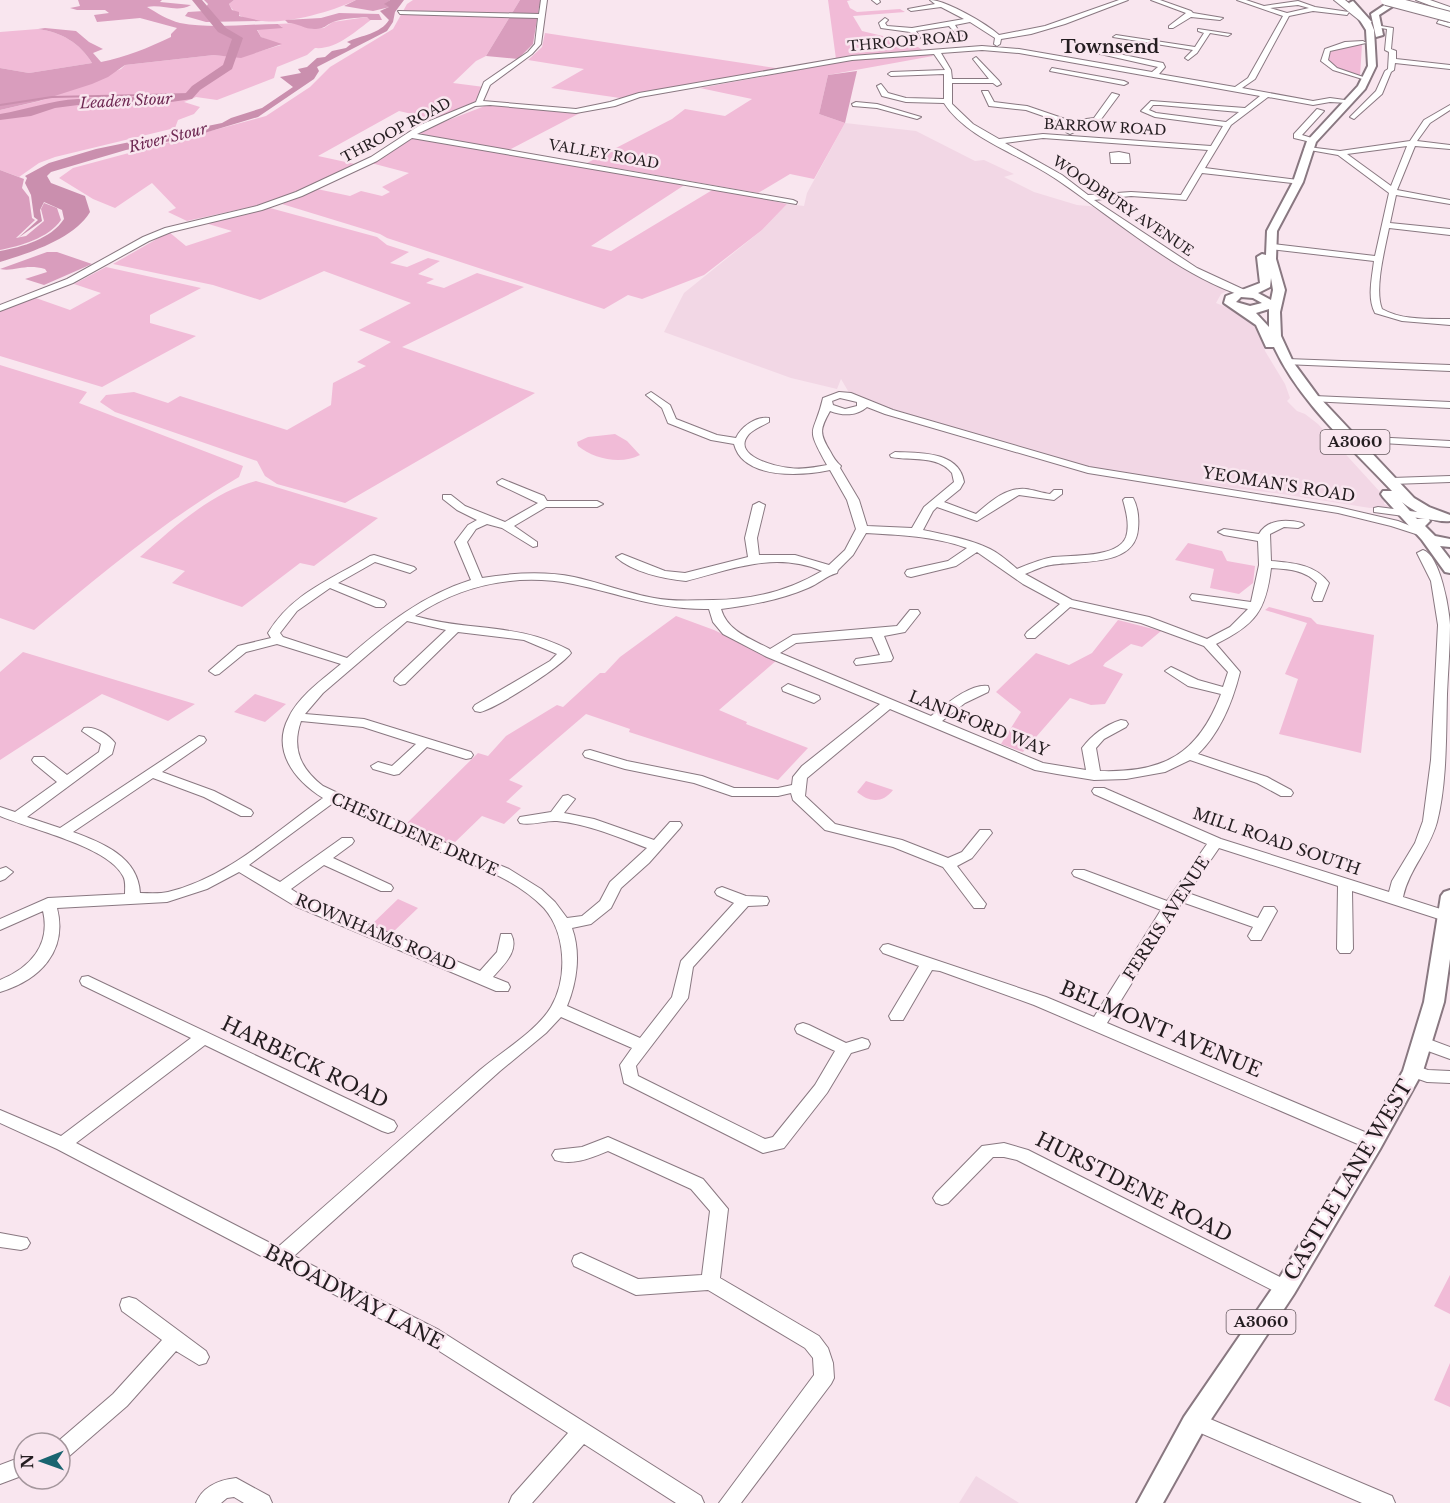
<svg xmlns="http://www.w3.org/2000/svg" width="1450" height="1503" font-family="'Libre Baskerville',serif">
	<rect width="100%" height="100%" fill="#f9e6ef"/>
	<path fill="#f2d7e5" d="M845,123L916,131L975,161L984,160L1014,174L1004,177L1034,192L1077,205L1099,207L1194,270L1233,288L1221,294L1216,303L1243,314L1257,323L1265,351L1285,384L1290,398L1287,401L1297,411L1305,414L1318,424L1381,493L1385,501L1384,504L1389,506L1388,508H1370L1282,494L1088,470L889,412L851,396L841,379L837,389L791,378L664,332L684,293L762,230L787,204L804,206L807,193Z
		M976,1476L1019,1503H1020H959Z"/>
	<path fill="#f1bbd7" d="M234,0H356C330,13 245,39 229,4Z
		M413,0H520L486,56L476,61L453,83L484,87L475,102L434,119L399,111L318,156L355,164L317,183L268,203L187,221L168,212L176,208L152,183L115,208L93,199L59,178L73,168L266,116L310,87L330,67L393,29L407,4Z
		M828,0H851L847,1L850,8L857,12L900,9L905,12L853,16L862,31L887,37L891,45L918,47L924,51L836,59Z
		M367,17L372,19C356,31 336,50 315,48L307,55L277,67L274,78L217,100L196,97L184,102L200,107L194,114L178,120L175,128L55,157L39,163L19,177L0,170V110L40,101L121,69L125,65L214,55L241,57L281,45L261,37L257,29L282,27L278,24L296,23L312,29L324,28L333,22Z
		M38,29C61,32 80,43 92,63L29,73L0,68V32Z
		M545,33L782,69L620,98L551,88L584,69L528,60L542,47Z
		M1362,44L1360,77L1337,68L1327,60C1329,45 1350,46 1362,44Z
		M930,54L933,56L828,75L819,114L845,123L814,179L790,174L758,193L587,163L672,119L685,109L725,116L752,99L700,88L857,59Z
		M490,104L568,113H580L509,150L418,135L428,128Z
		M415,137L686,184L591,246L611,251L714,189L787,204L762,230L704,275L642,299L628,295L604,309L387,238L380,234L282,204L317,189L350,196L361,191L382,196L390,192L382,187L409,173L371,163Z
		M270,208L377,237L387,245L409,252L390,263L407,267L428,258L440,261L418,274L434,279L426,283L444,288L477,273L524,287L402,347L535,393L345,503L277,484L265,476L257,461L115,412L100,402L106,395L134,392L168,403L180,396L287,430L331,405L333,383L366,366L357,362L391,342L359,330L411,303L324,271L260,300L213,285L113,264L169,232L186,246L232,231L205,223Z
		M106,267L201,288L150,315V323L196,336L102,387L0,356V311L33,297L70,310L101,293L74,284Z
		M0,365L87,392L79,403L243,466L239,477C165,520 100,575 34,630L0,618Z
		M615,434L627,441L640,455C621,465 594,459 578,446L577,442L588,437Z
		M256,481L378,518L314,566L300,563L242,607L172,583L185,571L140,557C174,527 212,492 256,481Z
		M1188,543L1222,551L1227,561L1255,566L1253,583L1239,594L1210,588L1214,569L1175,560Z
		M1269,607L1311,618L1317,624L1374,635L1361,753L1279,734L1298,679L1285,674L1307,623L1265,610Z
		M676,616L714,630L777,660L719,710L747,722L746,724L808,748L778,780L629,732L630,729L586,714L509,780L523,786L506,802L521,808L504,824L482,816L452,845L405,825L478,753L488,756L506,736L557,705L563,707L600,673H605L620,657Z
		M1118,620L1161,631L1142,647L1131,644L1105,663L1103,666L1123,674L1105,704L1091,705L1070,698L1023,752L1001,744L1021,712L996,692L1036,653L1069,665L1092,653Z
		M23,652L195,704L168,721L102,694L0,760V672Z
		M255,694L286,704L265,722L234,712Z
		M866,781L893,790C882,804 869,802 857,792Z
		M398,899L418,908L391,934L370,926Z
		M1450,1275V1314L1434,1306Z
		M1450,1363V1407L1434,1400Z"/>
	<path fill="#d99dbd" d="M78,0H162L160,2L191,5C177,13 162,4 147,7C157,13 168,20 180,23C212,29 246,24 278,24L283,28L257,30L261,37L282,44L241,58L214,55L125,65L108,77L92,84L39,101L0,110V68L29,73L92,63C80,43 61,32 38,29L45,28L76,31L89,42L103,49L93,53L101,62C126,57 148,48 171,37V34L177,28L140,18L97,22L94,15L109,13L105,10H77L70,8L80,6Z
		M204,0H234L229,4L232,10L239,12V16L261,21L206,22L185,16L188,12L204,11L208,4Z
		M356,0H390L385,4L390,7L373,11L344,6Z
		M520,0H542L539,7L533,44L518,59L486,56Z
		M339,13L379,14L382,20H370L367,17C357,18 343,18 333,22C326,25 324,29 316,29C306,30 298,23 288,23L285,20L321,18Z
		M857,71L845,123L819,114L828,75Z
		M0,170L24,179L22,188L29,197L32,218L35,220L16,238L26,236L44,221L41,209L44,203L57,208L61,220C49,238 20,246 0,250Z
		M47,252H57L92,264L44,285L25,279L47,272L45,269C25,263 15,272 0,269Z"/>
	<path fill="#ca8fae" d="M390,0H404L395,12L393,22L387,31L317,67L319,71L314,79L258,117L191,137L126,150L51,172L47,176L51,183L85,196L90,212C74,239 29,253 0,262V251C22,247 51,239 64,219L62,210L44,202L40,210L42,221L18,238L38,220L34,217L31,195L25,183L27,178L25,176L49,163L96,149L222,123L231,118L262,108L293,87L280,77L301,73L298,69L307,67L317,58L325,57L332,51L346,48L351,44L347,42C362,35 380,34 389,20L380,11L389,7L384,4Z"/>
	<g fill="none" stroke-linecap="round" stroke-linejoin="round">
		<path stroke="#ca8fae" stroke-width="2" d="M0,105L52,97L191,94"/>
		<path fill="#ca8fae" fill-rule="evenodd" d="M192,0H202L226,28L243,38L232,69L200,90L192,99L150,105H78L55,108L31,116L0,120V114C26,110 51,100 78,99C113,96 149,99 185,94L192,86L223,65L232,39L218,32Z"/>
		<g stroke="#897881" stroke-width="2">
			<path id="minor" d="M541,0H547L541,44L532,54L490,85L483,101L576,109L610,102L639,93L852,56L982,46L1019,49L1152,72L1158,67L1087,51L1089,48L1163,63L1165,67L1159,74L1235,87L1248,78L1283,16L1237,0H1246L1264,6L1298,1L1315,7L1349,12L1347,15L1313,11L1289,16L1255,79L1242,88L1313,101L1330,98L1352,101L1348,103L1330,102L1313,105L1268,97L1231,125L1205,168L1298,180L1302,182L1301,184L1202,173L1186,200L1131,196L1094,200L1197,268L1249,292L1251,294L1246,297C1179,276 1114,218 1056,179C1022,155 967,139 944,103L906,102L882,96L877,86L881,84L888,93L906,98L944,99V74L891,76L888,74L891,72L945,70L934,54L852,60L640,97L615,106L576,113L490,105L475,106L417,134L793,200L797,202L796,204L412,138L377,161L302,196L262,210L171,232L149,241L73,283L0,311V305L67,279L143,237L165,228L257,206L296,192L371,157L420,125L476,102L484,82L528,52L535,44L538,18L400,14L398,11L539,14ZM1298,5L1309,8L1287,13L1270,8ZM982,50L1019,53L1260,96L1245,108L1151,101L1141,111L1155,117L1223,126L1211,146L1043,134L999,139L973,124L952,104V83H993L997,86L1001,84L999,81L976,57L973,59L989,79H952L951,70L941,53ZM1153,105H1160L1239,112L1226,122L1156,113L1149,110ZM1043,138L1208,150L1181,195L1131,192L1088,195L1062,175L1005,143Z
				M872,0H879L880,2L877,4Z
				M930,0C946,0 987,24 999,35L1045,26L1119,0H1128L1065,24L1031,34L1001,39L1000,44L997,46L994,44L995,38L970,22L955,25L962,36H958L949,26L916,31L920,38L917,40L910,32L881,28L879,23L885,18L888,20L885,23L887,26L912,28L964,19L941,7L911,11L908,9L935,4Z
				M1151,0H1160L1191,11L1193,13L1223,18L1220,20L1191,17L1173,28H1169V26L1186,13Z
				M1439,20L1450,23V27L1437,23Z
				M1375,25L1393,28L1391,49L1396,51V59L1450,65V69L1395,63L1394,70L1391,72L1382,94L1354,119L1350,117L1376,91L1385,71L1388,69L1389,52L1385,50L1387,29L1375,27Z
				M1198,29L1231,34L1228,36L1210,33L1197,53L1188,60L1185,58L1193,50L1113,37L1116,35L1195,47L1204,33L1198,31Z
				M1345,42L1363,41L1366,43L1330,51L1328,60L1337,68L1369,79V81L1333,70L1321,61L1325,49Z
				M1052,68L1124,81L1128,83L1124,85L1050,71Z
				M982,91H988L994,102L1027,106L1071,121L1094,118L1112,93L1119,95L1099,122L1074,125V132L1070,134L1066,132V124L1026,110L989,106Z
				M856,102L877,104L921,117L917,119L877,108L853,106L852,104Z
				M1450,105V110L1430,123L1417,141L1450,145V149L1415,146L1397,190L1450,200V204L1396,195L1390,223L1450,229V235L1389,228C1385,249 1374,289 1382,309C1401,320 1428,319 1450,319V325L1402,321L1375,313C1367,298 1372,278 1374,261L1270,249V245L1273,244L1375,256L1389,193L1338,155L1304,149L1308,147L1340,151L1410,141L1424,120ZM1407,146L1391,186L1347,154Z
				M1317,109L1324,111L1302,135L1315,139V143L1294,138V134Z
				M1119,152L1129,154L1130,163H1111L1110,153Z
				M1287,359L1450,365V371L1284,364V360Z
				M651,392L670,405L676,419L717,435L736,438C741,427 756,416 769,418V422C762,426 754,429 749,434C730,456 776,467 790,468C803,470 815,467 827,465C804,424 814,437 823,398L839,392L851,393L893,410L1089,467L1338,507L1398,521L1428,533L1422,536L1391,526L1338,513L1088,473L885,414L867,407C857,416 843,416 830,411C820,429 819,433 830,451C833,457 836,462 841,466L840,468L859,500L867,526L912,528L924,507L954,482L952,473C938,455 911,461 891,457L890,455L895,452C920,453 959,451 964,482L960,489L944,502L976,514C990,502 1006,487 1026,489C1034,490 1042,493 1050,494L1054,490H1062V494L1054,500L1019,495L977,521L937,507L933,511L923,530C946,535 970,539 990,549C1000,554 1009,562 1017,569C1029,564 1041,559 1053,557C1072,555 1118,558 1126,537C1130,525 1126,511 1123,500L1125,498H1133C1138,507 1139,519 1138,529C1135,568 1078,560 1051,565C1042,566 1033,571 1025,574L1072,600L1149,617L1207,639L1230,627L1248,609L1192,600L1190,597L1192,594L1251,602L1259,565L1258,541L1224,535L1218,532L1224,529L1259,534C1267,519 1287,519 1302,523L1304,525L1298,528L1284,527L1270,534L1271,561C1293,563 1315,564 1329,583L1322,601H1314L1312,598L1317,583C1305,570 1288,569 1271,568C1266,611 1255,625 1216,644L1240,672C1233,700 1221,732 1198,754L1267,777L1291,790L1293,793L1291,796H1281L1257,783L1190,760L1165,772L1126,779L1094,780L1057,774L1035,770L890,709L807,778L805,796L835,824L902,840L948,858L962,852L980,830H990L992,833L972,858L957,866L986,904L984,908H974L943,867L893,847L825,830L793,800L791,793L778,796H732L694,783L625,769L585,757L583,754L585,751L590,750L627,761L702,776L734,788H778L792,785L793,777L802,766L880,704L767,657L723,634L713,622L709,609C659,610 621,594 573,584C518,573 462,584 415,616C469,632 517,622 569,650L571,653C561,667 497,708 480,712L475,711L473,708L475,705L550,661L557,654L524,640L458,632L405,684L400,685L394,681L395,678L446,630L407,621L323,693L305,714L364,719L471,752L473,755L471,758L466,759L427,747L399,774L394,775L373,769L371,766L378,762L392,766L416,744L363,727L301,721C291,749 301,769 323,786L429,836L509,869L541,889L555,902L567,918L582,916L600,901L610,882L647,848C618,837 588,824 557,821C545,820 532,826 520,823L518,820L520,817L551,812L563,796L568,795L575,799L564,813L594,819L654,840L670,822H680L682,825L680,828L649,863L621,888L611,908L591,924L572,928C581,953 577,982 567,1006L640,1038L672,997L681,961L734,903L717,895L715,892L717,889L722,887L746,896L767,897L769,901L767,905L748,906L693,967L688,998L636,1066L638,1076L765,1139L773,1137L815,1085L835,1051L797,1033L795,1029L797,1025L803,1023L809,1025L846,1043L862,1038L868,1040L870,1044L868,1048L851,1053L827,1093L784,1148L763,1153L624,1083L620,1065L632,1048L561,1017L546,1033L500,1071L294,1256L439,1330L701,1496L704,1503H676L584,1444L532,1503H509L512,1496L568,1433L425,1342L57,1149L0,1123V1110L61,1136L191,1038L82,985L80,981L82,977L88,976L394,1121L397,1126L394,1131L388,1133L382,1131L205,1045L76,1143L278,1247C345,1188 412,1129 480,1070C501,1052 537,1031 551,1007C568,978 566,933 544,908C513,876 468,863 428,847C396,833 364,818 333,803L249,865L280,882L342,838H352L354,841L352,844L333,858L391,885L393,888L391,891H381L324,865L291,889L305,898L480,971L497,952L501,934H511C520,951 503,965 493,977L508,983L510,987L508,991H496L295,906L239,872L207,889L167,902L57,908C68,951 40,980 0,992V980C30,968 51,945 43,911L0,930V919L48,898L125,894C125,888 126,881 123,876C108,846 29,829 0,816V807L15,812L57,782L34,763L32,760L34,757H44L67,775L99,752L101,744L82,731L84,728C95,726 108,734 115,743L112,754L27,817L60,828L199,736L204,737L206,740L204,743L162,772L214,791L251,810L253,813L251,816H241L204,797L153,778L73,832C103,843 138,857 140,893C149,893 159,894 168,892C227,878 275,832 323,798C294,780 271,750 289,717C299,696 323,679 341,664L277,644L246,652L219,674L215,675L209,671L238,646L271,638L268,633C292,593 332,579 370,556L374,555L414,567L416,569L410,573L375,562L338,583L384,601L386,604L384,607H376L330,588L297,611L280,633L283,637L347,658C385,625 423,595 471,580L455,542L468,525L477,520L457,510L443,499V495H451L465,506L505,522L538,503L498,484L497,482L502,479L544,496L547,501H597L603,504L597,507H546L514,526L537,542V546L533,547L502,528L487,524L476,529L467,542L482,578C512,573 544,571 574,577C601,583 627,593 654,598C674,602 693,600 713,600C752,600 788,591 822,571C775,551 732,569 686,581C664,579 632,572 616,557L622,554L665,571L685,573L748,557L745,538L753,505L759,502L765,505L757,538L759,555H795L829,565L845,550L856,529L847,500L830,470C803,476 743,480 734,444L711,440L668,423L662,408L646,395ZM840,398L857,402V406L845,409L833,405L832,401ZM866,533C900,535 934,536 967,548L948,561L907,570L905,573L907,576L911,577L956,566L977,552L1023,584L1060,604L1027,632L1025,635L1027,638H1035L1070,607L1141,623L1204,646L1228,672L1223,687L1198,680L1171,667L1165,671L1188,686L1221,694C1198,754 1164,773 1100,771L1096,748L1104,739L1126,727L1128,724L1126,721L1121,720C1105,725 1092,735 1082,748L1086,770L1043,763L942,721L965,703L988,692L989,689L988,686C970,683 944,706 931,716L780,653L796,643L872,637L880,655L856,659L854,662L856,665L891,661L893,658L884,636L905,632L920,613L918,610H910L897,626L793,635L770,649C750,638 728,632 721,609C751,605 780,600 808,588C818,584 826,576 837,573L838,570L853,555Z
				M1314,396L1450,402V408L1310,401L1309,399Z
				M1352,436L1450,441V447L1348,441L1347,439Z
				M1450,476V482L1392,484L1387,481L1392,478Z
				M1378,507L1441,515L1447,518L1441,521L1374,512V508Z
				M1423,550C1440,555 1449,608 1450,625C1450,647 1448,671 1447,694C1446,734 1447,783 1437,822C1430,849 1409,869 1403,897L1450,912V920H1442L1352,891L1353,949L1350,953H1340L1337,949L1338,886L1219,848L1188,893L1258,918L1264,907H1274L1277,911L1261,940H1251L1248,936L1253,927L1182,902L1107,1023L1379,1138L1382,1143L1379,1148L1373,1150L1367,1148L1034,1005L940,971L932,970L903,1020H891L889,1016L919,966L883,953L880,949L883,945L888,944L1046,997L1094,1017L1161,910L1074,876L1072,873L1074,870H1084L1167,901L1207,844L1094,794L1092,791L1094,788H1104L1221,839L1389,892L1392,881L1415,843L1423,821L1431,760L1438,625L1431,581L1417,553Z
				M788,684L819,696L820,699L814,703L783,691L782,688Z
				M6,867L13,872L5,879L0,881V869Z
				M1423,1037L1450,1047V1059L1417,1047L1415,1043L1417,1039Z
				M1413,1065L1428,1070L1450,1071V1083L1427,1082L1407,1075L1405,1071L1407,1067Z
				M608,1137L703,1179L728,1209L720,1278L819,1336L828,1348L833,1363L834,1378L831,1384L741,1503H719L814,1375L813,1358L805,1348L708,1290L636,1295L574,1266L572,1261L574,1256L581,1253L638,1279L702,1275L710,1211L691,1189L608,1151C591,1158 573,1166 555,1160L552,1155L555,1150L582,1147Z
				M1004,1143L1028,1150L1292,1283L1294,1288L1292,1293L1285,1296L1278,1293L1017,1160L1004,1157H993L948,1203L942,1205L936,1203L933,1198L936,1193L982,1146Z
				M0,1233L27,1238L30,1243L27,1248L21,1250L0,1247Z
				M129,1297L136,1299L206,1351L209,1357L206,1363L199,1365L176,1351L127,1406L67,1458L60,1461V1443H56L113,1394L162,1340L122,1311L120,1305L122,1299Z
				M1196,1413L1392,1496L1395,1503H1362L1189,1428L1186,1422L1189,1416Z
				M24,1456V1475L0,1484V1465Z
				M236,1478L269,1496L272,1503H244L234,1497L227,1498L221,1503H196C203,1486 219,1480 236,1478Z"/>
		</g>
		<g stroke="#897881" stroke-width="4">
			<path id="major" d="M1353,1L1370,20L1374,30L1376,66L1365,89L1316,142L1303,182L1277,231L1276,259L1285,290L1280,312L1281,336L1293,362L1318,396L1414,498L1429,507L1450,515V521C1435,523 1413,511 1402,502L1417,519L1428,518L1430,521L1425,526L1435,536L1450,539V547L1440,546L1450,559V573L1445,572L1422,540L1383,497L1381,494L1383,491H1392C1351,447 1300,403 1274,347H1266L1256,325L1224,303L1226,296L1260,283L1257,257L1262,254L1266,255L1267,231L1293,182L1307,141L1358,86L1368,66L1366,30L1349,3ZM1271,278L1273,290L1271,300L1258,293L1270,287ZM1241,297L1253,298L1262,303L1250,306L1236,302ZM1269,309V327L1256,313Z
				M1386,4L1393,6L1379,15L1383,35L1376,37L1371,14Z
				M1450,890V959L1444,1002L1423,1071L1380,1149L1294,1294L1202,1433L1163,1503H1137L1184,1417L1278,1280L1366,1137L1403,1071L1424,1002L1441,896L1444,892Z"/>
		</g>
		<g stroke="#897881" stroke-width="2">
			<path id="highway" d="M1334,0H1345L1372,22L1364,24Z
				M1416,0H1430L1450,7V13Z"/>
		</g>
		<use href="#minor" fill="#fff" fill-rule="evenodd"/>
		<use href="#major" fill="#fff" fill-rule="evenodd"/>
		<use href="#highway" fill="#fff" fill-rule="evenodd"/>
		<g stroke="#897881" stroke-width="12" stroke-linecap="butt">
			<path id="highway-bridge" d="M1386,0L1450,17"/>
		</g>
		<use href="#highway-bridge" stroke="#fff" stroke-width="10"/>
	</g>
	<g text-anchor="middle" stroke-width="5" stroke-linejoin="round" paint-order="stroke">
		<g font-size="14" fill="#241d20" stroke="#f9e6ef">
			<text transform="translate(908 41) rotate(-5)" y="5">THROOP ROAD</text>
			<text transform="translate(1105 127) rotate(3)" y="5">BARROW ROAD</text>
			<text transform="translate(396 130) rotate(-28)" y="5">THROOP ROAD</text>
			<text transform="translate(604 154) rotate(10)" y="5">VALLEY ROAD</text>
			<text transform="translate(1123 206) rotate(34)" y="5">WOODBURY AVENUE</text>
		</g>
		<g font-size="15" font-style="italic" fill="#6f2953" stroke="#f9e6ef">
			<text transform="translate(126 101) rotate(-3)" y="5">Leaden Stour</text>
			<text transform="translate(168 138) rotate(-14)" y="5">River Stour</text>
		</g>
		<g fill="#f9e6ef" stroke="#64595e" stroke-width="1.5">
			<rect x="1320.5" y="430" width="69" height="24" rx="4.5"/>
			<rect x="1226.5" y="1310" width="69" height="24" rx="4.5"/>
		</g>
		<g font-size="15" font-weight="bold" fill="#241d20">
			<text x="1355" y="447">A3060</text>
			<text x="1261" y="1327">A3060</text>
		</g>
		<g font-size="16" fill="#241d20" stroke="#f9e6ef">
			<text transform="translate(1279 484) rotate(9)" y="6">YEOMAN'S ROAD</text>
			<text transform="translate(979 723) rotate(22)" y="6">LANDFORD WAY</text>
			<text transform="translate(415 834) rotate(24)" y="6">CHESILDENE DRIVE</text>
			<text transform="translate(1277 841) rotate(19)" y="6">MILL ROAD SOUTH</text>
			<text transform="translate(1166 918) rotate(-57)" y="6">FERRIS AVENUE</text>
			<text transform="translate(376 932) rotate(23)" y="6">ROWNHAMS ROAD</text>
		</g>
		<g font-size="18" font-weight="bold" fill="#241d20" stroke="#f9e6ef">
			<text x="1110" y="53">Townsend</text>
		</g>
		<g font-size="20" fill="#241d20" stroke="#f9e6ef">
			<text transform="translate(1161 1029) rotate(23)" y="7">BELMONT AVENUE</text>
			<text transform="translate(305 1062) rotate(26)" y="7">HARBECK ROAD</text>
			<text transform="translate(1348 1180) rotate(-59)" y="7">CASTLE LANE WEST</text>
			<text transform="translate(1134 1187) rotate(27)" y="7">HURSTDENE ROAD</text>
			<text transform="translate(354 1297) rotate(28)" y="7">BROADWAY LANE</text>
		</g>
	</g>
	<g transform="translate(42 1461) rotate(269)"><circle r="28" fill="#f9e6ef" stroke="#a4969c" stroke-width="1.5"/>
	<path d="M0-4.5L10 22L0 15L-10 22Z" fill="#196470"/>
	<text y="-9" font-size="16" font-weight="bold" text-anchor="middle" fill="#241d20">N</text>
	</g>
</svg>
